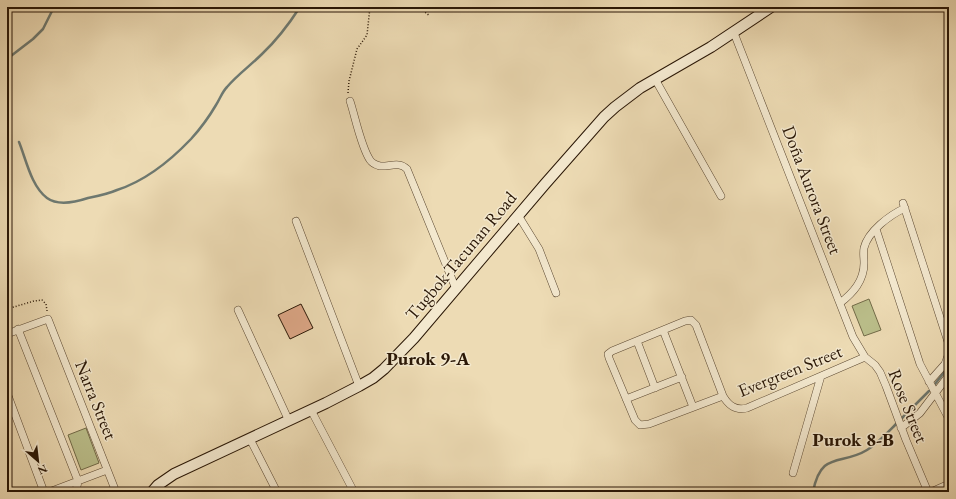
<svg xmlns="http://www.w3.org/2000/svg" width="956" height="499" font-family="'EB Garamond',serif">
	<rect width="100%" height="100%" fill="#eddbb4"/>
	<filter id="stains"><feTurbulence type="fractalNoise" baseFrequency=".005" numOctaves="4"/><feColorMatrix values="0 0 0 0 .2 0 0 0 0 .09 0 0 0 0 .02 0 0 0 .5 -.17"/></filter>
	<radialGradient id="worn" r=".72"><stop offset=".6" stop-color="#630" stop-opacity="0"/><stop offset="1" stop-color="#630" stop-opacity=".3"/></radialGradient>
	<path fill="#bbbf8b" stroke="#726b48" d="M869,299L881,330L864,336L852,306Z
		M86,428L99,463L81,470L68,435Z"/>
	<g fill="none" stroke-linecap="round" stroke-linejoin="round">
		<path stroke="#6e786f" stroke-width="2.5" d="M7,59L33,39L43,29L54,7
			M19,142C26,159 31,186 47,198C58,206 76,202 88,198C98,196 108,194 117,190C145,181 171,160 191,139C201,128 209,117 216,105C220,99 222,92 227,87C237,75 251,65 262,54C277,40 289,24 300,7
			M935,384L949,366
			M901,419L929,391
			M813,492C821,450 841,466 867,450C878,443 887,433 896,424"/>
	</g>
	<path fill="#dda787" stroke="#2a1706" d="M301,304L313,328L290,339L278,315Z"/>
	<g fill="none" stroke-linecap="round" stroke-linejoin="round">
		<g stroke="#5b4832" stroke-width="8">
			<path id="street" d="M734,33L853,337L865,357L875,365L880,372L886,386L906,440L928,492
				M655,79L721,196
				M350,101C355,116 361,147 370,160C372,163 376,165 380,166C389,167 399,161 407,169L456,289
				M903,203L949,345
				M518,215L539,249L556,293
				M296,221L359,386
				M876,229L920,364L949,419
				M840,303C853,293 864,281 864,263C864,258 863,253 864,248C868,231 890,215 905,208
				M238,310L289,421
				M18,329L78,481L76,492
				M663,330L693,407
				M7,334L48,319L116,492
				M637,341L655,388
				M929,382L945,364L949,353
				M7,393L44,492
				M723,396L649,424L640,425L635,420L609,358L608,354L612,351L685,321L691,320L696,325L723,396C729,406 736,411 747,408L865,357
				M626,399L682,377
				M311,410L354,492
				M901,428L920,413L949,375
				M250,439L277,492
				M793,473L821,376
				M49,492L107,470
				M931,492L949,484"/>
		</g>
		<g stroke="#2a1706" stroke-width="12">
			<path id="secondary" d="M152,492L158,485L174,474L326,403L359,386L373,378L384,369L414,338L545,184L604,117L615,107L640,88L711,47L771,7"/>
		</g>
		<path stroke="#2a1706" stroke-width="1.5" stroke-dasharray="1 2" stroke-linecap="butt" d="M418,7L430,16
			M348,93L349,81L357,49L367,35L370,7
			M7,309L34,301L42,300L46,304L47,311"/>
		<use href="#street" stroke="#f3e8ce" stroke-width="7"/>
		<use href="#secondary" stroke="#f3e8ce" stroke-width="10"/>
	</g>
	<g text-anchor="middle" stroke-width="3" stroke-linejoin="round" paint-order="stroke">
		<g font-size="18" fill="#2a1706" stroke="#f3e8ce">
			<text transform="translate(812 190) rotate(69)" y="6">Doña Aurora Street</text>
			<text transform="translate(461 256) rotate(-50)" y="6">Tugbok-Tacunan Road</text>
			<text transform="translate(790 371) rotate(-22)" y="6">Evergreen Street</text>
			<text transform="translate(96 400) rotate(68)" y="6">Narra Street</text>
			<text transform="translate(908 406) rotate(68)" y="6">Rose Street</text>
		</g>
		<g font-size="19" font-weight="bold" fill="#2a1706" stroke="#f3e8ce">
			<text x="428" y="365">Purok 9-A</text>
			<text x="853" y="446">Purok 8-B</text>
		</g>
	</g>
	<rect width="956" height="499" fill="none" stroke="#eddbb4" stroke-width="24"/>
	<rect x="8" y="8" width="940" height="483" fill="none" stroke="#2a1706" stroke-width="2"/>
	<rect x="12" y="12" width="932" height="475" fill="none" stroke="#2a1706"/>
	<g transform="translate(38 461) rotate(152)" stroke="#f3e8ce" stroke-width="3" paint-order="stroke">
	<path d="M0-3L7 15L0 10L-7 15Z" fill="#2a1706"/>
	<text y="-6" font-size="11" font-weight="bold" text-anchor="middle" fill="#2a1706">N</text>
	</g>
	<rect width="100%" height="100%" filter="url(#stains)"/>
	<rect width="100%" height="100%" fill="url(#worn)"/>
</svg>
